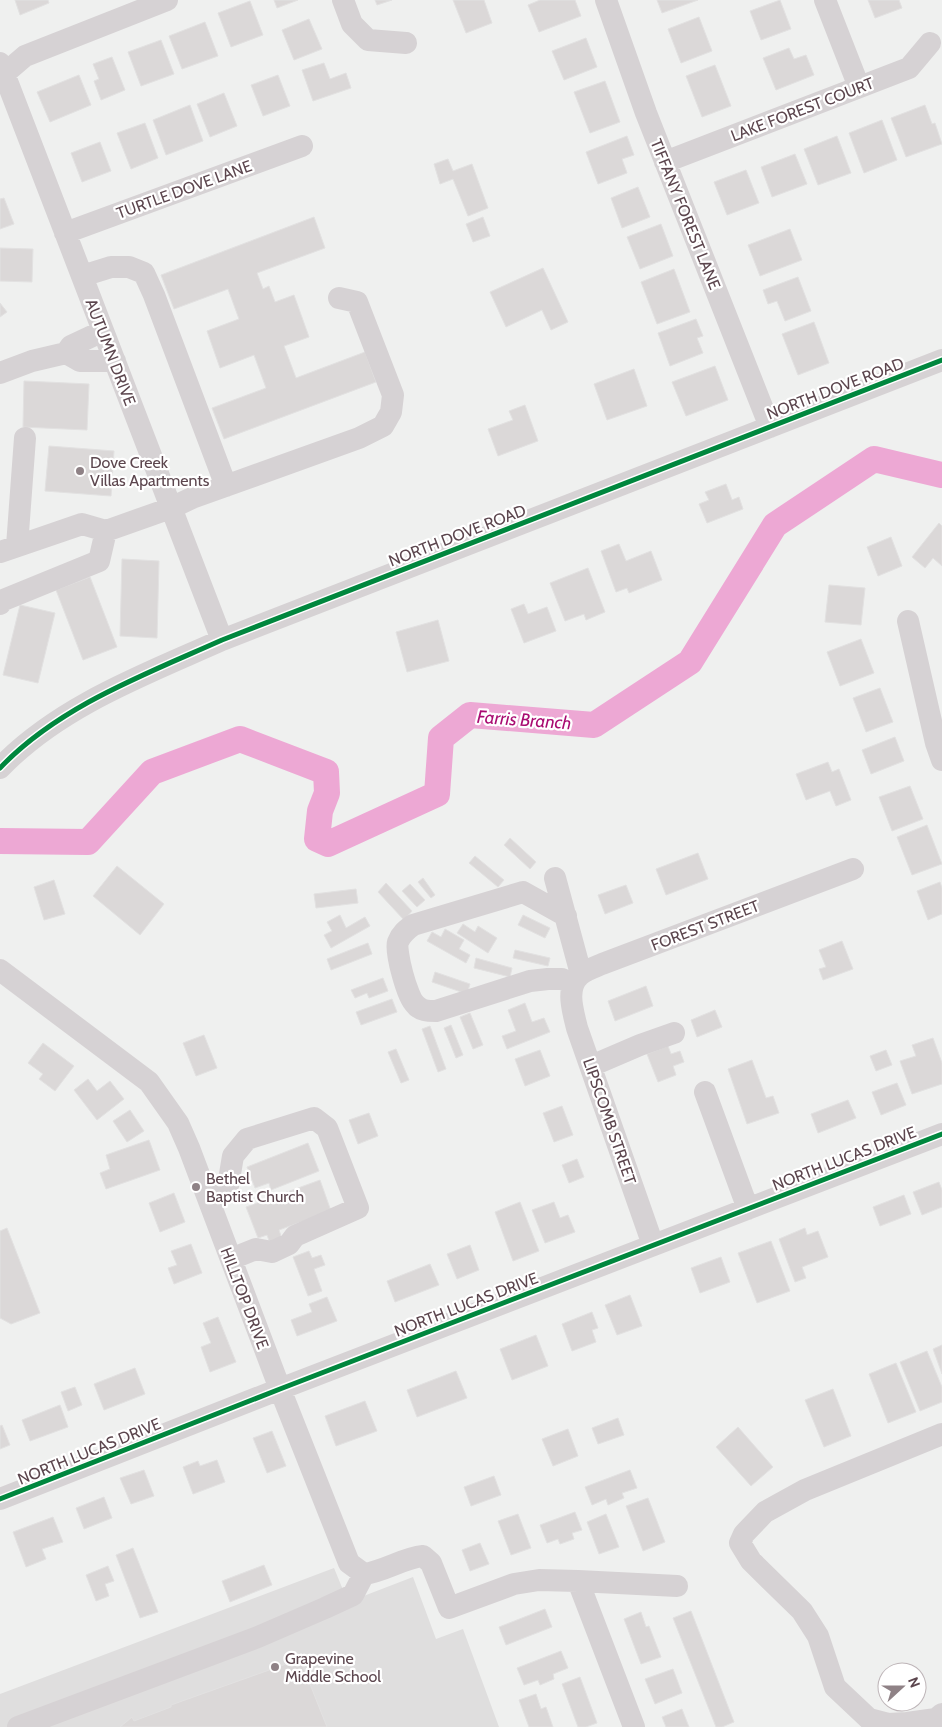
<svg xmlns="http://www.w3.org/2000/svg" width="942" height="1727" font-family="Cabin,sans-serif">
	<rect width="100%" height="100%" fill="#eff0ef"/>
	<path fill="#dfdede" d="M334,1568L348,1602L413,1577L436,1639L463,1629L499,1727H0V1694Z"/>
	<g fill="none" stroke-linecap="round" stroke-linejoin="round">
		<path stroke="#eda8d4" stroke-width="26" d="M0,841L88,842L152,772L240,739L326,772L327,793L320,811L317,839L328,844L437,794L441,738L470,715L594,725L690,662L775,525L874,459L942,475"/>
	</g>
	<path fill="#dbd8d8" stroke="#e2e1e1" d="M15,0H48L49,3L20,15Z
		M274,0H298L277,8Z
		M375,0H392L377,5Z
		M453,0H484L492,23L466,33Z
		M540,0H575L581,16L539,32L528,5Z
		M657,0H698L662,13Z
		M780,0L791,29L761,40L750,11Z
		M868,0H899L902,8L875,18Z
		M250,1L263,35L231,47L218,13Z
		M699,17L712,51L681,63L668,29Z
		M309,19L322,49L294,60L282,30Z
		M205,22L218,56L182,69L169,36Z
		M586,38L597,67L564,80L552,51Z
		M161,40L174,74L141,86L128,52Z
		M789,48L794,59L806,55L814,75L776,90L763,58Z
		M112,57L125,90L101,100L94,81L99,79L93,64Z
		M324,63L330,79L346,73L351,88L313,101L302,70Z
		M715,65L731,106L702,117L686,76Z
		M79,75L91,105L50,122L37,92Z
		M278,75L290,106L263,116L251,85Z
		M605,81L620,122L590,133L574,92Z
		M224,93L237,126L210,137L197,104Z
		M190,105L203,141L166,155L153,120Z
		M925,105L932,124L935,123L942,144L906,157L891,118Z
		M882,120L897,160L864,173L849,133Z
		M145,123L158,158L131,169L117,133Z
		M627,136L634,155L622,159L627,173L598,184L586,152Z
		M837,136L851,173L818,185L804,149Z
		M100,142L111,171L82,182L71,153Z
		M795,154L807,184L772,197L761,167Z
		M448,159L453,171L472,164L488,208L468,216L453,179L440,184L434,164Z
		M746,170L759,203L727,215L714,182Z
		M638,187L650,217L622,228L611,198Z
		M4,198L14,224L0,229V199Z
		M314,217L325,248L257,273L263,289L269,286L275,302L294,295L309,337L284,346L296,378L365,352L376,382L224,439L212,408L266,388L254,355L220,368L207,331L239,319L228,289L174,309L161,275Z
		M483,217L490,236L473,242L466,224Z
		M661,224L673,256L640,269L627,237Z
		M790,229L802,260L760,276L748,245Z
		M0,248L33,249L32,282L0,281Z
		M543,268L568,322L551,330L542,310L506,327L490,292Z
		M674,269L690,312L657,324L641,282Z
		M798,277L811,311L785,321L777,301L768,304L763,290Z
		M0,303L7,312L0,317Z
		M696,319L703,336L697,338L703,353L670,366L658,333Z
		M814,322L829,363L798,375L782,334Z
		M715,366L728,400L686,416L672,382Z
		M634,369L647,406L607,420L594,384Z
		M24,381L89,384L87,430L23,427Z
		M525,405L538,441L498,456L488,429L513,420L509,411Z
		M49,446L114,451L111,496L45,491Z
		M726,484L732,500L739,497L743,509L707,523L699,504L709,500L705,492Z
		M939,523L942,526V566L933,558L925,568L912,557Z
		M891,537L902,566L878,576L867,547Z
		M619,544L626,561L651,551L662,580L629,593L627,588L616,592L601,551Z
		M122,559L159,561L157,638L120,636Z
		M588,568L605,612L586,620L584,614L565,621L550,583Z
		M90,577L117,647L83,660L56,590Z
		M829,585L865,588L861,625L825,622Z
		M524,604L528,614L547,607L556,631L524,643L511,609Z
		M20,605L55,613L38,683L3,675Z
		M438,620L449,661L407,672L396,632Z
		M861,639L874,673L840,686L827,652Z
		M880,688L893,722L866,732L853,698Z
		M895,737L904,761L871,774L862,750Z
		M828,762L832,772L839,769L851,800L836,806L830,791L806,800L796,774Z
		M910,786L923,819L892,831L879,797Z
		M927,825L942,864L912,875L897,837Z
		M510,838L536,862L530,869L504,845Z
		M698,853L708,879L666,895L656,869Z
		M475,856L504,880L498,887L469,863Z
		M117,866L164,904L140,935L93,896Z
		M423,878L435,895L431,898L418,882Z
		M54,880L65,914L44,920L34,887Z
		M940,882L942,888V914L928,920L917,891Z
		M386,883L412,911L404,920L378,892Z
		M410,884L425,900L417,907L402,891Z
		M626,885L633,903L605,914L598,895Z
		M356,889L358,903L316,908L314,894Z
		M340,915L346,928L365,917L370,926L331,948L324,935L332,931L327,922Z
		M523,915L550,928L545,938L518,925Z
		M463,924L475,932L478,926L497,938L488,953L457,933Z
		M445,929L464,940L459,949L470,955L466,963L427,941L432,932L441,937Z
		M842,941L853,969L823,980L819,969L826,967L819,950Z
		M368,943L372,954L331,970L327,959Z
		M515,950L550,958L548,966L513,958Z
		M476,958L512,968L510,977L474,968Z
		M435,972L470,984L467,994L432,982Z
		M383,978L388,991L369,998L367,993L355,998L351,990Z
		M646,986L653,1006L615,1021L608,1001Z
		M392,999L397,1012L361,1025L356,1012Z
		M525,1003L532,1022L544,1018L550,1032L507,1049L502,1036L516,1031L508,1010Z
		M715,1010L722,1027L697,1037L691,1020Z
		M470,1013L483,1045L473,1049L460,1017Z
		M451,1025L463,1055L456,1058L444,1028Z
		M430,1026L446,1069L438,1072L422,1029Z
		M204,1035L217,1068L196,1076L183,1043Z
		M933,1038L942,1063V1084L912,1094L900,1061L916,1056L912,1045Z
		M43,1043L74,1066L55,1091L39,1079L43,1074L28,1063Z
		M668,1046L671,1054L680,1051L684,1062L673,1066L676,1075L658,1082L647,1054Z
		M396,1049L409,1080L401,1083L388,1052Z
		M540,1050L550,1076L525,1086L515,1059Z
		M886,1050L892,1065L876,1071L870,1056Z
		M752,1060L766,1098L773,1096L779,1113L747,1124L728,1069Z
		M88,1079L97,1091L110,1081L124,1099L97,1120L74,1090Z
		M897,1083L906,1105L881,1115L872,1092Z
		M848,1100L856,1118L818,1133L811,1114Z
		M562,1106L573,1135L554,1142L543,1113Z
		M130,1110L144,1131L127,1142L113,1121Z
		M369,1113L378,1136L358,1144L349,1120Z
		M149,1140L160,1170L106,1189L100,1173L110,1169L106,1155Z
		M308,1143L319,1171L271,1190L269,1183L255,1188L247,1167Z
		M577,1159L584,1177L569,1183L562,1165Z
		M320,1180L331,1211L279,1230L283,1242L271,1246L267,1235L258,1238L246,1207Z
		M939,1182L942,1190V1207L922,1215L913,1192Z
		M174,1193L185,1222L160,1232L149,1203Z
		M904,1195L911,1214L880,1226L873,1207Z
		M520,1202L539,1251L513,1261L495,1212Z
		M554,1202L560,1218L568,1215L575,1232L545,1243L532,1210Z
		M7,1228L40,1313L11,1324L0,1318V1231Z
		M805,1228L807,1235L818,1231L828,1257L802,1267L806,1278L795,1282L779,1239Z
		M771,1241L790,1291L757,1303L738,1253Z
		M191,1244L202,1273L174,1284L168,1268L177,1265L171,1251Z
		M470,1245L479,1270L457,1279L447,1254Z
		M309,1251L312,1258L321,1255L325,1265L314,1269L322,1291L308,1296L293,1257Z
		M721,1257L730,1282L700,1293L691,1268Z
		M430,1264L439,1285L395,1302L387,1281Z
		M630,1295L642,1326L617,1335L605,1305Z
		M327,1297L337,1321L297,1336L291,1320L312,1312L309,1304Z
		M592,1312L598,1328L592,1330L596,1342L572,1351L562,1324Z
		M218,1317L236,1362L210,1372L201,1347L211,1343L203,1323Z
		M536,1335L548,1366L512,1380L500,1349Z
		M942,1345V1374L933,1349Z
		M927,1351L942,1387V1402L920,1411L900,1362Z
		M896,1363L916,1412L888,1423L869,1374Z
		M135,1368L145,1394L104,1410L94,1384Z
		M456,1371L467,1398L417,1417L407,1390Z
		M75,1387L82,1405L68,1411L61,1392Z
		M833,1389L851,1436L824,1447L805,1400Z
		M365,1401L377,1431L336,1446L325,1416Z
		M60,1405L68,1427L30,1441L22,1420Z
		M618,1418L624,1435L598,1444L592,1428Z
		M2,1425L10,1445L0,1449V1426Z
		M738,1427L773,1467L751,1486L716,1447Z
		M568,1429L578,1456L553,1466L542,1439Z
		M272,1431L286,1466L267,1473L253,1438Z
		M217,1460L225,1482L193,1494L183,1467L198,1461L200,1466Z
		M144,1470L154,1496L131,1504L120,1478Z
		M630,1470L637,1488L622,1493L624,1498L608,1505L606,1499L592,1505L585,1487Z
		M494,1476L501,1495L471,1506L464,1487Z
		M104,1497L112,1518L84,1529L76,1508Z
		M648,1498L665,1542L643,1551L626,1506Z
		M575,1512L582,1530L572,1533L574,1539L560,1544L558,1539L547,1543L540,1525Z
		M518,1514L531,1548L511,1555L498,1521Z
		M606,1514L619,1547L599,1554L587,1522Z
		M53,1517L63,1542L42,1549L46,1559L26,1567L13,1532Z
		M480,1543L489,1564L470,1571L462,1550Z
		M133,1548L158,1612L140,1618L116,1555Z
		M264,1565L272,1585L230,1602L222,1581Z
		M108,1566L114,1581L105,1584L109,1596L96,1601L86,1575Z
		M545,1609L552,1627L506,1645L499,1627Z
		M691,1611L734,1722L722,1727H716L673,1618Z
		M641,1612L646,1627L649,1626L661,1657L641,1664L624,1619Z
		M561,1651L568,1668L553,1674L554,1679L540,1685L538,1680L524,1685L517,1668Z
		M300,1659L327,1727H120L132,1717L134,1721L171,1707V1705Z
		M673,1669L682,1693L655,1704L645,1679Z
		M580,1677L597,1723L586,1727H578L562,1684Z
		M536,1694L541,1709L546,1707L553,1727H529L519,1700Z
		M682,1709L689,1727H666L662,1717Z"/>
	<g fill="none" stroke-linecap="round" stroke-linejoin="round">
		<path stroke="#d6d2d4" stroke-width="22" d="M343,0L352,24L368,40L406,43
			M606,0L646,113L770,427
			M825,0L859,87
			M0,63L222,640
			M0,76L4,74L25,56L167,0
			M665,162L909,68L930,43
			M65,233L302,146
			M82,276L111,267H129L144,273L154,295L226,486
			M103,331L71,346L66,353L80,361H115
			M0,373L32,361L66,353
			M17,546L25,438
			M0,552L82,524L106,531L171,508L192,498L359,438L383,426L391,412L393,395L357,302L339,298
			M0,604L1,601L99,561L106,531
			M908,621L936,743L942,760
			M0,768C59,706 146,674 222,640L942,360
			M555,878L581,974
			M566,916L523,892L413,925C406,930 401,934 398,942C395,951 407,997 415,1004C420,1011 428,1011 436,1011L530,981L548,979H562L573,984
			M0,970L149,1082L178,1123L189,1148L280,1389L349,1563L364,1574C385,1571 403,1558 423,1556L431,1563L449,1608L514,1584L539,1580L578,1581L634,1727
			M591,1066L640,1045L674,1033
			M705,1092L748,1209
			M207,1195L228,1186L233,1156L247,1139L314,1118L327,1128L358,1208L295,1236L289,1244L272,1252L256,1249L231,1259
			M653,1245L577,1028C573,1011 565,988 580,975C586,970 595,967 602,964L853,869
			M942,1434L805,1490L765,1512L744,1534L740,1543L751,1561L802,1611L818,1636L835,1687L869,1719L888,1724L907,1723L936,1719L942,1714
			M0,1499L280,1389L942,1134
			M578,1581L677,1586
			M18,1727L258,1637L325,1608L353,1595L364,1574"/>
		<g stroke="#fff" stroke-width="8">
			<path id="cycleway" d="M0,768C59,706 146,674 222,640L942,360
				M0,1499L280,1389L942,1134"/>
		</g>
		<use href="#cycleway" stroke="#00873e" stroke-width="5"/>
	</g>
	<g fill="#8f8286" stroke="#fff" stroke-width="2">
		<circle cx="80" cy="471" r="5"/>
		<circle cx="196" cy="1187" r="5"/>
		<circle cx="275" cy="1667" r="5"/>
	</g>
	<g text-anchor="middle" stroke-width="4.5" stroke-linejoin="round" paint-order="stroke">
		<g font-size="16" fill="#5c464e" stroke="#fff">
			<text transform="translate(802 109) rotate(-21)" y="6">LAKE FOREST COURT</text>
			<text transform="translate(184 189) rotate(-20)" y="6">TURTLE DOVE LANE</text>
			<text transform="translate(686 214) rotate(68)" y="6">TIFFANY FOREST LANE</text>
			<text transform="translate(111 352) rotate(69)" y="6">AUTUMN DRIVE</text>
			<text transform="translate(835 388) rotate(-21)" y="6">NORTH DOVE ROAD</text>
			<text transform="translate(457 535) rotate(-21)" y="6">NORTH DOVE ROAD</text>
			<text transform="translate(705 925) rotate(-21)" y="6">FOREST STREET</text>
			<text transform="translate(610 1121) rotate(71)" y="6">LIPSCOMB STREET</text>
			<text transform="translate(844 1158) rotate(-21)" y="6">NORTH LUCAS DRIVE</text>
			<text transform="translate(245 1298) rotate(69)" y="6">HILLTOP DRIVE</text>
			<text transform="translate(466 1304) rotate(-21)" y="6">NORTH LUCAS DRIVE</text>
			<text transform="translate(89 1451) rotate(-22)" y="6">NORTH LUCAS DRIVE</text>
		</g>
		<g font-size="16" fill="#5c464e" stroke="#fff" text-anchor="start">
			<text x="90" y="468">Dove Creek<tspan x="90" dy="18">Villas Apartments</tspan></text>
			<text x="206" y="1184">Bethel<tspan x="206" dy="18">Baptist Church</tspan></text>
			<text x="285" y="1664">Grapevine<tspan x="285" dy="18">Middle School</tspan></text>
		</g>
		<g font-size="18" font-style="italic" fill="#a90c72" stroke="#fff">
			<text transform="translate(524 720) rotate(4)" y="6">Farris Branch</text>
		</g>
	</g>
	<g transform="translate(902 1687) rotate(69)"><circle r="24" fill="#ffffff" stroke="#beb5b8"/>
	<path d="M0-4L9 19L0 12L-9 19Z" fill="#8f8286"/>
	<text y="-8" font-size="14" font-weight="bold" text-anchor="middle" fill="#5c464e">N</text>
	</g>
</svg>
